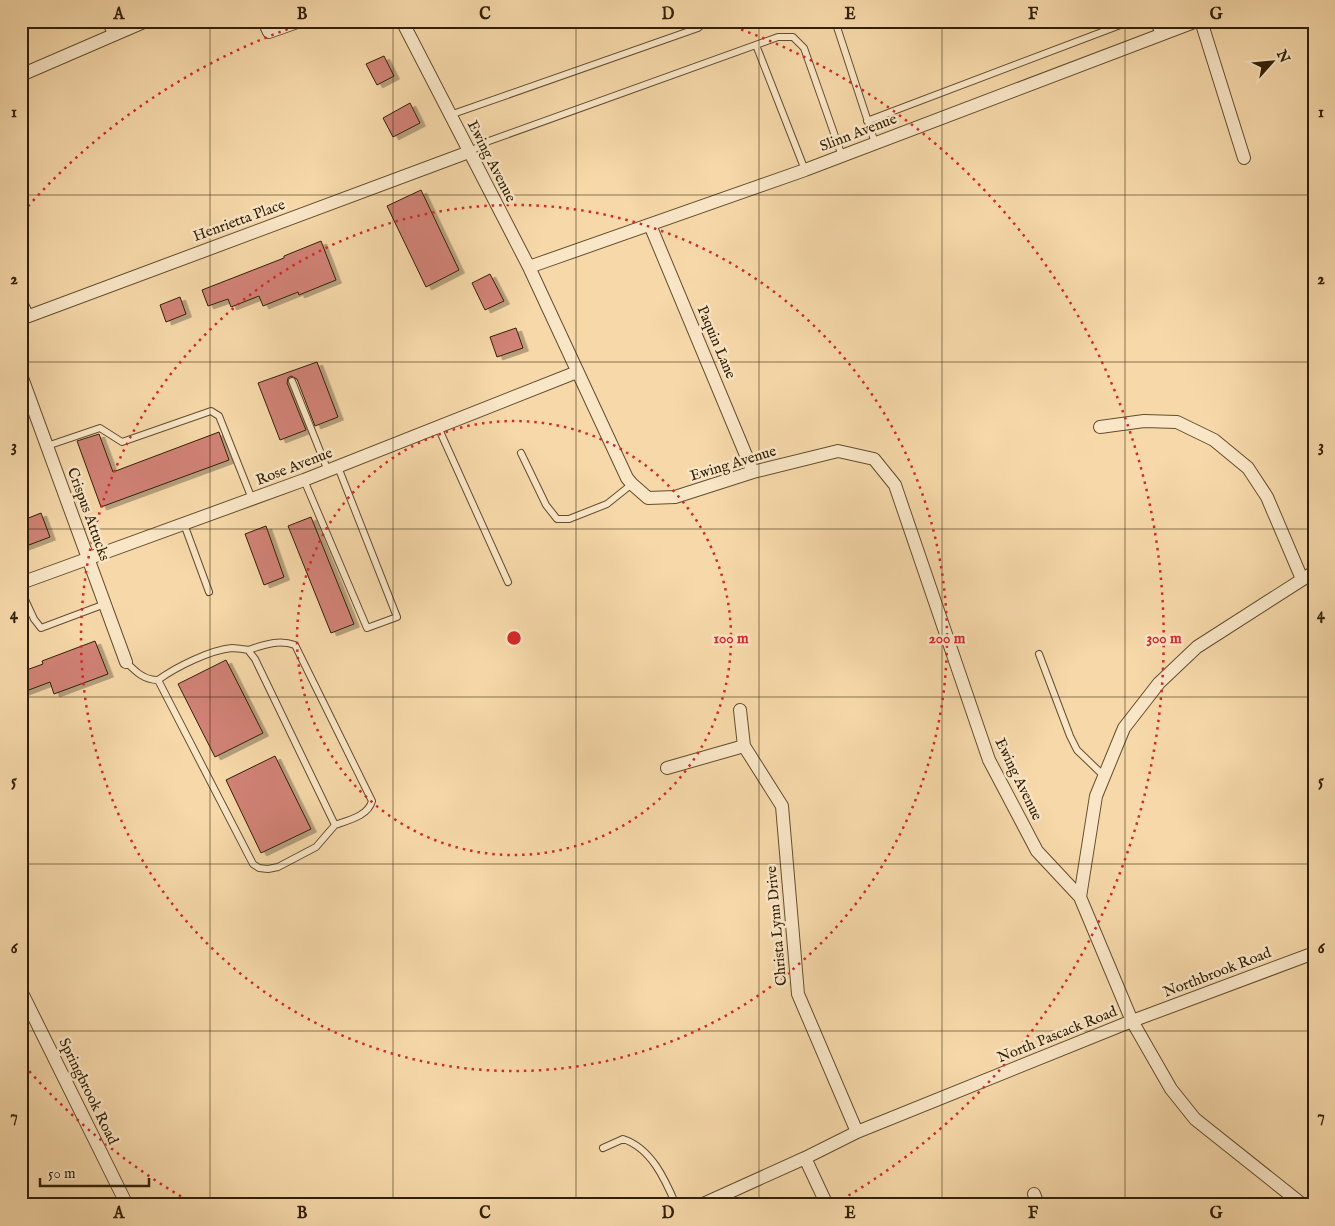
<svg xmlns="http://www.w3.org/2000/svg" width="1335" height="1226" font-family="'IM FELL English',serif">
	<defs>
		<filter id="shadow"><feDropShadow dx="5.5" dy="3" stdDeviation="0" flood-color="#0004"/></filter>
	</defs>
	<rect width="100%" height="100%" fill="#f6d8a9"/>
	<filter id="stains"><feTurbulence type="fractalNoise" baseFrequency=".004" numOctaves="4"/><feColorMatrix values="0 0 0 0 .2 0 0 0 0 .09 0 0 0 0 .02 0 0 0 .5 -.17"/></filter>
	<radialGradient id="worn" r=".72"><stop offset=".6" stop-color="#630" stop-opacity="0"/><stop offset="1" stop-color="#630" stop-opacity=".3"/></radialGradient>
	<path fill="#d18276" stroke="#312005" filter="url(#shadow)" d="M384,56L394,76L377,85L366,64Z
		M410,103L420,123L393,137L383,118Z
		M421,190L459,270L426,287L387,206Z
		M321,241L336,280L299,295L298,292L263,306L259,296L231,307L228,299L208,306L202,290L284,258V256Z
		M490,274L504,301L485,310L472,283Z
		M180,297L186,314L166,322L160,305Z
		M516,328L523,348L497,357L490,337Z
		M317,362L338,417L315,426L297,379L291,376L288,378L287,383L306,430L280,440L258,383Z
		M219,432L229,460L101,507L77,441L99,434L113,472Z
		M41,513L50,537L21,548V521Z
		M311,517L354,624L331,633L288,526Z
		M266,526L284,577L264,585L245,534Z
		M95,641L108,674L54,694L50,682L21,693V672L43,664L42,661Z
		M226,660L263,733L215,757L178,684Z
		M275,756L311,829L261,853L226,780Z"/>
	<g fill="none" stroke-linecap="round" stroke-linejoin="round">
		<g stroke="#624e2e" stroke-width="8">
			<path id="service" d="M105,21L112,36
				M835,21L875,143
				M1152,21L1161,36
				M756,45L805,170
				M450,115L698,28L706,21
				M867,121L1131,21
				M469,152L489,141L778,37H793L804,48L842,156
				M21,295L30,315
				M292,381L328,471
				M438,427L508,582
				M47,446L100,428L122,442L211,411L219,416L252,499
				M521,453L546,505L557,519H569L607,504L632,484
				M304,480L367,628L397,617L338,467
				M184,524L209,592
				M21,591L34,619L41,628L105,604
				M21,629L24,636L21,648
				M248,650C264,645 278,639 295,645L372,801C368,816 349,820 335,825
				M1039,654L1070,736L1077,750L1104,776
				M126,662C136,672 144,680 158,680L253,864L259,868L268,869L278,867L316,847L335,825L255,659L248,650C242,649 237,648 232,648C210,650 176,667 158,680
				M603,1148L623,1139C651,1148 665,1179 676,1205"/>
		</g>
		<g stroke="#624e2e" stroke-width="14">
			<path id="minor" d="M264,21L269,32L300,21
				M402,21L529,267L627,478L632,484L648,498L675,497L753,472L838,451L874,459L895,485L989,760L1037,851L1080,897
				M1201,21L1244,158
				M21,75L146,21
				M650,225L753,472
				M529,267L805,170L1197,21
				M21,319L469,152
				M21,375L126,662
				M1100,427L1144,421L1177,422L1214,440L1248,468L1267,497L1302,579
				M21,583L304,480L577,372
				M740,710L744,746L782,806L798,994L857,1132
				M667,768L744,746
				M21,858H22
				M21,991L127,1205
				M805,1158L827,1205
				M1034,1194L1038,1205
				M701,1205L805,1158L857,1132L1132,1021L1314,953
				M1303,1205L1195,1119L1171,1089L1132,1021L1080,897L1096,796L1124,728L1159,683L1197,647L1314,572"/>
		</g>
		<use href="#service" stroke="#f9e6c7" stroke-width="6"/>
		<use href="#minor" stroke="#f9e6c7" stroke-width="12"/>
	</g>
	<path fill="none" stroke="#312005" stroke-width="1" stroke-opacity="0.55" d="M210,21V1205M393,21V1205M576,21V1205M759,21V1205M942,21V1205M1125,21V1205M21,195H1314M21,362H1314M21,529H1314M21,697H1314M21,864H1314M21,1031H1314"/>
	<g fill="none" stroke="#d62828" stroke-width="2.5" stroke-dasharray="2.5 5">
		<circle cx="514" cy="638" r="217"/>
		<circle cx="514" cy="638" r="433"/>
		<path d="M194 1204A650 650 0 0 1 23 1064M23 212A650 650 0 0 1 308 22M720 22A650 650 0 0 1 834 1204"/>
	</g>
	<g text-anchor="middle" stroke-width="5" stroke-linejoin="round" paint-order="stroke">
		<g font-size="15" fill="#312005" stroke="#f9e6c7">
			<text transform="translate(858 132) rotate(-21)" y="5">Slinn Avenue</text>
			<text transform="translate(492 161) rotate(63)" y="5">Ewing Avenue</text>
			<text transform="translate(239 220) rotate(-20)" y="5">Henrietta Place</text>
			<text transform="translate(717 342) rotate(67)" y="5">Paquin Lane</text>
			<text transform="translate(733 463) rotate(-17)" y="5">Ewing Avenue</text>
			<text transform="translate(294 466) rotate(-21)" y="5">Rose Avenue</text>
			<text transform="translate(89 514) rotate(70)" y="5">Crispus Attucks</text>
			<text transform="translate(1019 779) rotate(64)" y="5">Ewing Avenue</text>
			<text transform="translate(776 926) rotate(-95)" y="5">Christa Lynn Drive</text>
			<text transform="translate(1217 972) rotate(-21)" y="5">Northbrook Road</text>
			<text transform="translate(1057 1034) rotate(-22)" y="5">North Pascack Road</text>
			<text transform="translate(89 1091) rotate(64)" y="5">Springbrook Road</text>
		</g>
	</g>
	<circle cx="514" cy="638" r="8" fill="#d62828" stroke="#f9e6c7" stroke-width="2.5"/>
	<g font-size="15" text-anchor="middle" font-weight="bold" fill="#d62828" stroke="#f9e6c7" stroke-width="5" stroke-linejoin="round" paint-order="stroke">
		<text x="731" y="643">100 m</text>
		<text x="947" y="643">200 m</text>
		<text x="1164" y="643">300 m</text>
	</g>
	<rect width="1335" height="1226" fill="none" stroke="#f6d8a9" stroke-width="55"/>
	<g transform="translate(1272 62) rotate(63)" stroke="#f9e6c7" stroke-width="4" paint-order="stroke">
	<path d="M0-4L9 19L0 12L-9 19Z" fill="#312005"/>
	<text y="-8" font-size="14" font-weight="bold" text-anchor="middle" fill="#312005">N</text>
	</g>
	<path d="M40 1178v8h109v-8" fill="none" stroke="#312005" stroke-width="2.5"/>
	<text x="48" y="1178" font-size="15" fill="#312005" stroke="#f9e6c7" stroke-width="4" paint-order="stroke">50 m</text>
	<rect x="28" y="28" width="1280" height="1170" fill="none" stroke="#312005" stroke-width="2"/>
	<g font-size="16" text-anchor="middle" font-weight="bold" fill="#312005">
		<text x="119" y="19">A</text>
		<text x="302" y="19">B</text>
		<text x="485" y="19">C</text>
		<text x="668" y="19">D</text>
		<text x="850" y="19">E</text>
		<text x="1033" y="19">F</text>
		<text x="1216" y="19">G</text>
		<text x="14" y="117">1</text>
		<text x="1321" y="117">1</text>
		<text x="14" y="284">2</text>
		<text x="1321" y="284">2</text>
		<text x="14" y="451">3</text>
		<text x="1321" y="451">3</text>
		<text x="14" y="619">4</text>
		<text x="1321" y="619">4</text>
		<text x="14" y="786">5</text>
		<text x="1321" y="786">5</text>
		<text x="14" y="953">6</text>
		<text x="1321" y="953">6</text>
		<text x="14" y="1121">7</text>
		<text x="1321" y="1121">7</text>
		<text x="119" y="1218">A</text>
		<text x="302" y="1218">B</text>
		<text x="485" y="1218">C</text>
		<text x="668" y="1218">D</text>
		<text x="850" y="1218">E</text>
		<text x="1033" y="1218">F</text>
		<text x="1216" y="1218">G</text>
	</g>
	<rect width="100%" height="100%" filter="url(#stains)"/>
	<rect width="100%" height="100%" fill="url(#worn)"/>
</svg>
